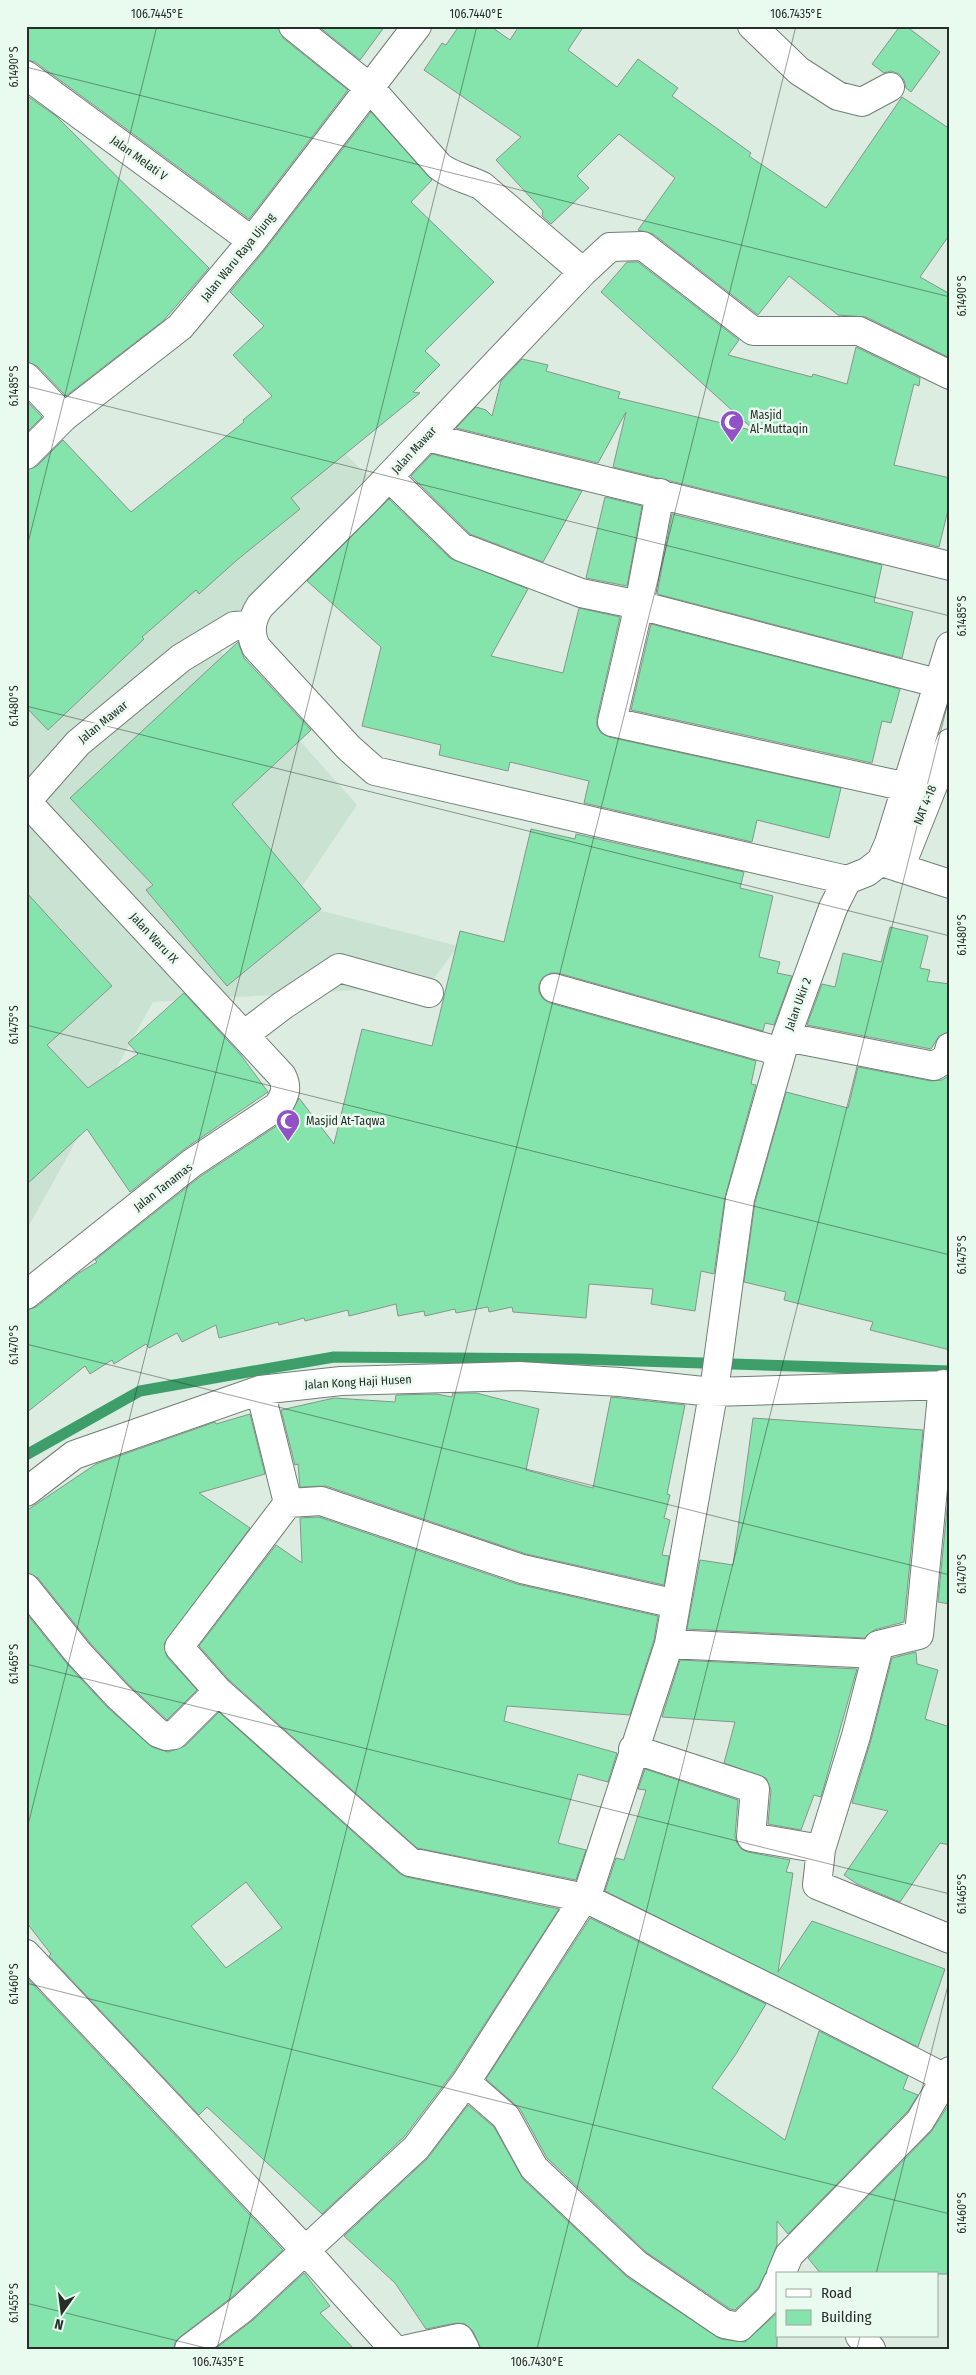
<svg xmlns="http://www.w3.org/2000/svg" width="976" height="2375" font-family="'Fira Sans Condensed',sans-serif">
	<rect width="100%" height="100%" fill="#dcece1"/>
	<path fill="#cae2d2" d="M283,393L368,476L215,645L357,805L291,903L458,946L428,986L153,1002L26,1231V638Z"/>
	<g fill="none" stroke-linecap="round" stroke-linejoin="round">
		<path stroke="#3d9e69" stroke-width="11" d="M26,1455L140,1391L334,1357L578,1359L950,1371"/>
	</g>
	<path fill="#85e4ab" stroke="#86958b" fill-rule="evenodd" d="M26,26H278L283,38L348,90L249,219L35,62L26,60Z
		M318,26H385L360,60Z
		M459,26H490L510,40L519,26H584L568,50L617,87L638,59L678,88L672,96L751,153L749,156L826,208L902,97L950,129V234L920,277L950,294V358L866,317L838,315L789,276L758,315L653,234L638,230L675,178L619,134L577,176L589,188L551,224L542,216L543,211L496,160L521,137L424,70L442,43L446,45Z
		M900,26H906L940,52L911,92L906,88L904,80L899,74L891,71L884,73L872,64Z
		M26,95L56,116L209,268L163,321L66,396L37,366L26,362Z
		M371,112L432,180L411,202L494,282L425,351L440,365L413,392L420,393L291,498L300,509L237,560L199,594L196,590L142,637L144,639L48,730L26,707V470L37,466L63,440L131,512L244,422L243,420L272,396L233,355L264,326L230,292L264,251Z
		M627,262H638L739,340L728,355L812,377L813,374L847,384L856,347L920,378L919,386L914,384L894,465L950,478V502L939,547L613,467L626,412L598,463L456,428L476,407L486,410L492,416L501,381L522,359L548,365L546,371L620,392L618,398L755,431L601,292Z
		M26,400L42,417L26,433Z
		M432,454L582,491L543,562L470,534L411,476Z
		M605,497L642,506L627,586L586,578Z
		M389,499L450,558L528,589L491,656L563,673L579,608L620,617L597,718V726L601,733L609,737L841,788L829,838L757,820L752,842L584,803L589,781L510,762L508,771L439,755L441,745L362,726L381,647L307,581Z
		M672,514L882,565L874,602L913,612L902,658L657,594Z
		M651,624L900,689L891,723L882,721L872,763L631,710Z
		M238,642L244,658L311,730L232,804L321,909L227,986L146,890L153,885L70,798Z
		M531,829L575,839L576,834L744,872L740,888L773,896L759,957L780,962L777,973L792,976L774,1025L765,1023L763,1031L558,973H551L543,977L539,984V992L543,999L550,1003L756,1061L751,1084L756,1085L725,1197L714,1274L701,1271L695,1311L651,1304L653,1289L589,1284L586,1318L513,1312L512,1307L489,1312L488,1307L456,1313L455,1309L425,1316L424,1311L398,1316L396,1304L349,1316L348,1310L305,1321L304,1318L279,1325L278,1322L219,1338L216,1325L182,1342L177,1333L149,1348L146,1344L114,1364L112,1360L90,1374L85,1366L26,1413V1310L36,1307L79,1273L97,1262L95,1260L201,1176L287,1119L299,1098L334,1144L362,1029L432,1046L460,931L504,942Z
		M26,892L112,986L47,1045L88,1088L138,1054L128,1043L184,993L240,1054L268,1092L183,1150L130,1192L87,1129L26,1185Z
		M890,927L928,936L920,968L930,970L927,981L950,984V1032L939,1036L931,1049L807,1025L822,984L835,987L843,953L881,962Z
		M858,1067L931,1081L942,1080L950,1075V1350L870,1330L873,1322L784,1300L786,1292L744,1282L755,1202L786,1092L848,1108Z
		M453,1393H476L539,1409L526,1470L593,1488L611,1397L685,1405L667,1494L670,1495L664,1518L670,1520L662,1555L669,1556L664,1585L526,1554L326,1486L300,1487L298,1464L295,1465L281,1410L334,1398L395,1402L396,1395L436,1394L452,1397Z
		M250,1414L265,1474L199,1493L250,1528L164,1644L167,1657L197,1690L167,1720L129,1685L91,1644L38,1578L26,1573V1511L96,1464L215,1422L216,1424Z
		M753,1418L923,1430L904,1622L874,1630L865,1638L687,1629L700,1560L733,1565Z
		M950,1478V1604L938,1602Z
		M319,1517L517,1584L658,1616L654,1640L630,1715L507,1706L504,1721L617,1753L608,1782L578,1774L558,1843L586,1850L576,1880L417,1848L229,1680L199,1646L276,1545L302,1563L300,1518Z
		M26,1613L68,1665L107,1707L152,1747L168,1752L185,1746L219,1712L400,1874L407,1877L559,1909L453,2073L404,2137L322,2214L207,2107L199,2115L49,1956L51,1954L26,1922ZM246,1882L282,1928L226,1968L191,1926Z
		M916,1652L917,1664L938,1670L925,1719L950,1727V1845L940,1843L900,1902L857,1884L844,1875L888,1811L852,1803L871,1740L892,1658Z
		M680,1660L857,1669L821,1797L814,1795L801,1830L768,1824L771,1790L766,1778L724,1763L735,1722L662,1717Z
		M645,1769L738,1800L735,1836L737,1843L741,1849L748,1852L790,1860L786,1872L793,1873L778,1972L812,1921L945,1969L918,2047L605,1891L616,1858L624,1860L646,1790L638,1789Z
		M590,1918L766,2004L736,2054L712,2088L785,2140L819,2031L908,2076L903,2089L918,2095L908,2111L788,2234L777,2221V2245L766,2273L758,2288L735,2310L730,2309L646,2252L547,2158L520,2109L486,2079Z
		M26,1977L283,2250L232,2297L180,2337L175,2342L174,2349H26Z
		M468,2105L494,2127L523,2179L627,2277L721,2339L745,2342L777,2313V2349H481L473,2331L465,2324L456,2323L426,2329L395,2283L344,2236L427,2159Z
		M947,2107L950,2108V2274H821L808,2258L931,2132Z
		M304,2273L330,2306L320,2313L354,2349H215L253,2320Z"/>
	<g fill="none" stroke-linecap="round" stroke-linejoin="round">
		<g stroke="#707f75" stroke-width="30">
			<path id="minor" d="M293,26L370,88L439,166C451,176 468,179 482,186L583,272
				M752,26L799,71L838,96L862,102L890,87
				M26,75L252,241
				M26,377L64,417
				M427,437L950,566
				M26,455L64,417L180,327L252,241L417,26
				M389,477L461,547L581,593L639,605L937,683
				M660,493L639,605L612,722L907,787
				M26,801L282,1076C288,1088 285,1095 278,1106L192,1163L26,1295
				M26,802L78,743L181,658L234,626L251,625
				M882,862L950,884
				M900,868L950,743
				M847,880L375,771L349,748L256,647C249,632 251,620 260,606L363,504L583,272L610,247L643,246L753,331H859L950,375
				M554,988L781,1052
				M244,1035L282,1006L339,968L429,993
				M786,1037L934,1066L947,1058L950,1047
				M260,1390L288,1503L321,1501L522,1569L676,1604
				M26,1492L74,1455L260,1390L341,1381L519,1376L620,1382L712,1392L950,1385
				M288,1503L179,1647L218,1691L410,1862L585,1898L791,1999L945,2078
				M26,1588L79,1654L118,1696L158,1733L166,1736L174,1735L218,1691
				M669,1644L877,1654L856,1736L821,1849
				M877,1654L878,1645L919,1635L943,1384
				M633,1749L755,1789L751,1837L821,1849L817,1885L950,1939
				M26,1954L305,2250L394,2349
				M466,2082L506,2117L534,2168L636,2264L724,2324L740,2327L771,2297L777,2283
				M781,2274L789,2255L920,2121L950,2071
				M860,2336L871,2349
				M189,2349L242,2309L416,2148L466,2082L589,1890L669,1644L715,1383L740,1199L786,1037L833,908L847,880L867,872L881,861L889,843L950,646
				M408,2349L459,2338L465,2349"/>
		</g>
		<use href="#minor" stroke="#fff" stroke-width="28"/>
	</g>
	<path fill="none" stroke="#272d29" stroke-width="1" stroke-opacity="0.45" d="M26,67L950,297M26,386L950,616M26,551L157,26M26,706L950,936M26,1025L950,1255M26,1344L950,1575M26,1664L950,1894M26,1833L477,26M26,1983L950,2214M876,2274L950,1977M26,2303L210,2349M217,2349L796,26M537,2349L950,694M857,2349L860,2336"/>
	<defs>
		<g id="mosque-pin" transform="scale(1.25)"><path d="M0 17L-7.5 6A9.5 9.5 0 1 1 7.5 6Z" fill="#9152c7" stroke="#e9faee"/><path d="M3.5-4.9A6 6 0 1 0 3.5 4.9A5 5 0 1 1 3.5-4.9Z" fill="#fff"/></g>
	</defs>
	<g fill-rule="evenodd">
		<use href="#mosque-pin" x="732" y="422"/>
		<use href="#mosque-pin" x="288" y="1121"/>
	</g>
	<g text-anchor="middle" stroke-width="5" stroke-linejoin="round" paint-order="stroke">
		<g font-size="12" fill="#272d29" stroke="#e9faee">
			<text transform="translate(139 158) rotate(36)" y="4">Jalan Melati V</text>
			<text transform="translate(238 257) rotate(-51)" y="4">Jalan Waru Raya Ujung</text>
			<text transform="translate(414 450) rotate(-47)" y="4">Jalan Mawar</text>
			<text transform="translate(103 722) rotate(-39)" y="4">Jalan Mawar</text>
			<text transform="translate(925 805) rotate(-68)" y="4">NAT 4-18</text>
			<text transform="translate(154 938) rotate(47)" y="4">Jalan Waru IX</text>
			<text transform="translate(798 1004) rotate(-70)" y="4">Jalan Ukir 2</text>
			<text transform="translate(163 1187) rotate(-38)" y="4">Jalan Tanamas</text>
			<text transform="translate(358 1382) rotate(-3)" y="4">Jalan Kong Haji Husen</text>
		</g>
		<g font-size="12" fill="#272d29" stroke="#e9faee" text-anchor="start">
			<text x="750" y="419">Masjid<tspan x="750" dy="14">Al-Muttaqin</tspan></text>
			<text x="306" y="1125">Masjid At-Taqwa</text>
		</g>
	</g>
	<rect width="976" height="2375" fill="none" stroke="#e9faee" stroke-width="55"/>
	<rect x="776" y="2272" width="162" height="65" fill="#e9faee" stroke="#9ba89f"/>
	<rect x="786" y="2289" width="25" height="8" fill="#ffffff" stroke="#9ba89f"/>
	<text x="821" y="2298" font-size="15" fill="#272d29">Road</text>
	<rect x="786" y="2310" width="25" height="15" fill="#85e4ab" stroke="#9ba89f"/>
	<text x="821" y="2322" font-size="15" fill="#272d29">Building</text>
	<g transform="translate(62 2312) rotate(194)" stroke="#e9faee" stroke-width="4" paint-order="stroke">
	<path d="M0-4L9 19L0 12L-9 19Z" fill="#272d29"/>
	<text y="-8" font-size="14" font-weight="bold" text-anchor="middle" fill="#272d29">N</text>
	</g>
	<rect x="28" y="28" width="920" height="2320" fill="none" stroke="#272d29" stroke-width="2"/>
	<g font-size="12" text-anchor="middle" fill="#272d29">
		<text x="157" y="18">106.7445°E</text>
		<text x="476" y="18">106.7440°E</text>
		<text x="796" y="18">106.7435°E</text>
		<text transform="translate(14 67) rotate(-90)" y="4">6.1490°S</text>
		<text transform="translate(962 296) rotate(-90)" y="4">6.1490°S</text>
		<text transform="translate(14 386) rotate(-90)" y="4">6.1485°S</text>
		<text transform="translate(962 616) rotate(-90)" y="4">6.1485°S</text>
		<text transform="translate(14 706) rotate(-90)" y="4">6.1480°S</text>
		<text transform="translate(962 935) rotate(-90)" y="4">6.1480°S</text>
		<text transform="translate(14 1025) rotate(-90)" y="4">6.1475°S</text>
		<text transform="translate(962 1255) rotate(-90)" y="4">6.1475°S</text>
		<text transform="translate(14 1345) rotate(-90)" y="4">6.1470°S</text>
		<text transform="translate(962 1574) rotate(-90)" y="4">6.1470°S</text>
		<text transform="translate(14 1664) rotate(-90)" y="4">6.1465°S</text>
		<text transform="translate(962 1894) rotate(-90)" y="4">6.1465°S</text>
		<text transform="translate(14 1984) rotate(-90)" y="4">6.1460°S</text>
		<text transform="translate(962 2213) rotate(-90)" y="4">6.1460°S</text>
		<text transform="translate(14 2303) rotate(-90)" y="4">6.1455°S</text>
		<text x="218" y="2366">106.7435°E</text>
		<text x="537" y="2366">106.7430°E</text>
	</g>
</svg>
